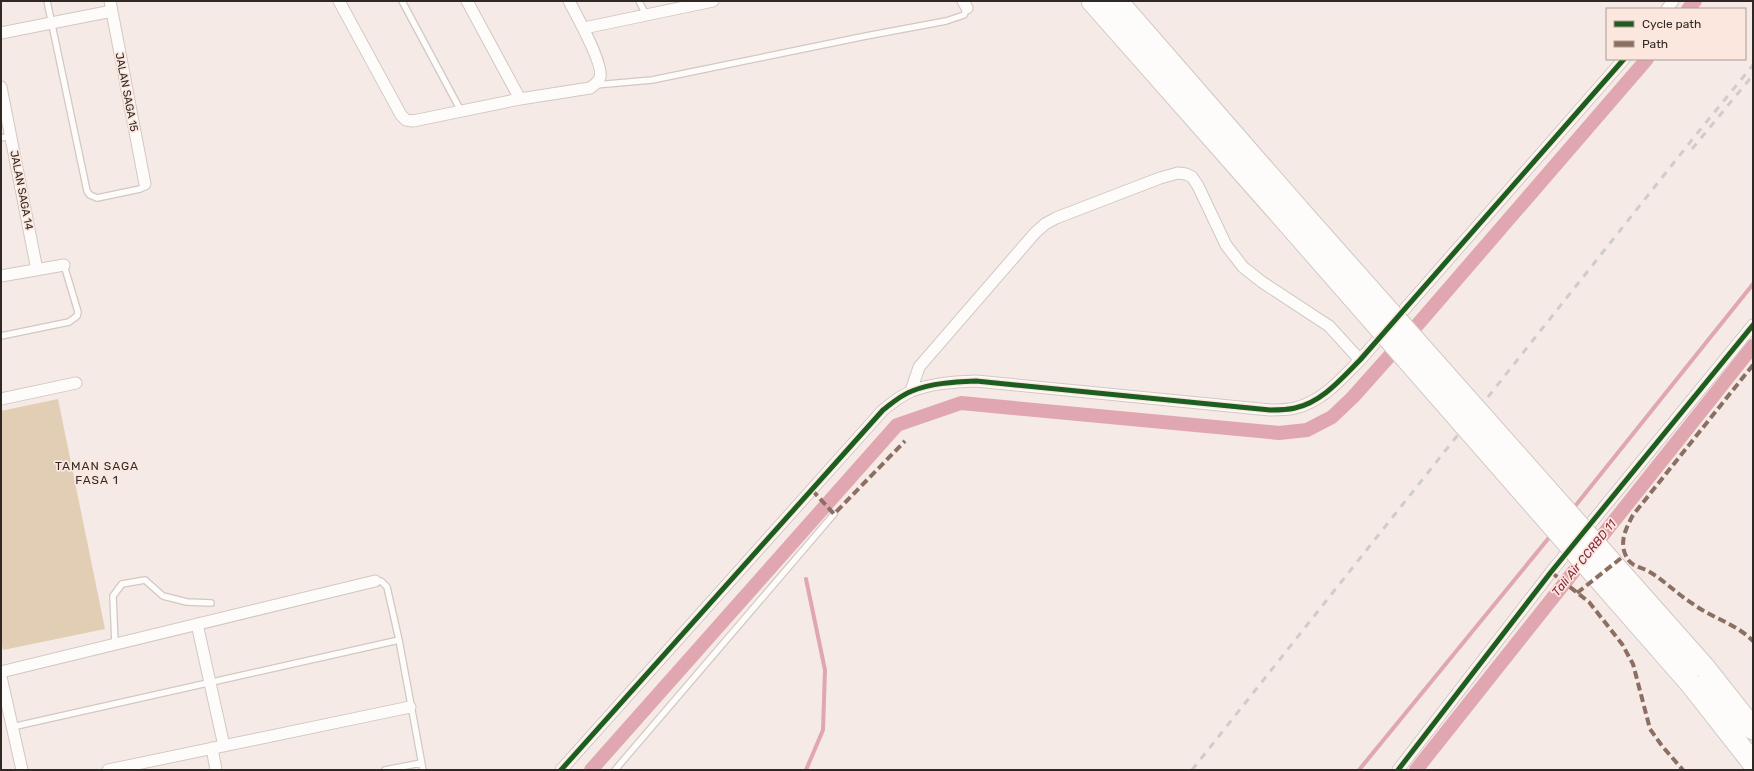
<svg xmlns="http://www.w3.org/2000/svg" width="1754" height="771" font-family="Rubik,sans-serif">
	<rect width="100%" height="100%" fill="#f5eae5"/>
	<path fill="#e1ceb5" d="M58,399L105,629L3,650L1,640V411Z"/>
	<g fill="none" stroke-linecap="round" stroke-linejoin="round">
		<path stroke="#e1a7b0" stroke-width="4" d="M1572,510L1753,284
			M806,770L823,730L825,670L806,579
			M1359,770L1552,534"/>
		<path stroke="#e1a7b0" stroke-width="14" d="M1688,9L1695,1
			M591,770L897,425L961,403L1279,433L1307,430L1332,417L1353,397L1419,323L1647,59
			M1416,770L1753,346"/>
		<g stroke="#d1c8c4" stroke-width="8">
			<path id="lane" d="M47,1L87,191L90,195L97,198L140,189L144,187L145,184
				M402,1L461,111
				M639,1L646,15
				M595,85L652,80L866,36L946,21L964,15L967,8
				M1,138L11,136
				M1,336L69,322L77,316L78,312L64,265
				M375,581H381L387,587L399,640L423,770
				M115,644L113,596L122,584L145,580L163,596L187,602L211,603
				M12,727L399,640
				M385,770L421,763
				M615,770L834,514"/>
		</g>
		<g stroke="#d1c8c4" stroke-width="13">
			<path id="street" d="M110,1L145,184
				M339,1L401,115L406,120L413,121L520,99L590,88C594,85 599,82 600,77C604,65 576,14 569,1
				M467,1L520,99
				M963,1L967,8
				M1667,9L1673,1
				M584,28L713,1
				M1,33L112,11
				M1,87L37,270
				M1,276L64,265
				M911,391L919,367L1035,233L1045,224L1056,218L1160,178L1178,173L1186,174L1192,177L1198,186L1226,245L1243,267L1262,282L1329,326L1360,360
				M1,399L76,383
				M197,624L224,746
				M1,672L375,581
				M1,677L22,770
				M212,748L216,770
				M108,770L410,707
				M561,770L883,410C892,403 901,395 912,391C932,383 954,382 976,381L1270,410C1278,410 1287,410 1295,408C1322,402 1341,379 1360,360L1624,59
				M1398,770L1551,572L1753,325"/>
		</g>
		<g stroke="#d1c8c4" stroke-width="23">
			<path id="highway" d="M1092,1L1287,222
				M1117,1L1298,209
				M1704,667L1753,729
				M1691,684L1753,763"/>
		</g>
		<use href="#lane" stroke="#fefcfb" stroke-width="5.5"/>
		<use href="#street" stroke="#fefcfb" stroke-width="11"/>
		<use href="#highway" stroke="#fefcfb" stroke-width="21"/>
		<path stroke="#cfcccb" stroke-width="3" stroke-dasharray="7 7" stroke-linecap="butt" d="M1692,149L1753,75
			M1192,770L1695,136L1753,65"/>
		<g stroke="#d1c8c4" stroke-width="23" stroke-linecap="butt">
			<path id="highway-bridge" d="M1298,209L1704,667
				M1287,222L1691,684"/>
		</g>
		<use href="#highway-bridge" stroke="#fefcfb" stroke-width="21"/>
		<path stroke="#8d6e63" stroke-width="4" stroke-dasharray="8 4" stroke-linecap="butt" d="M1753,365L1633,515C1626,528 1619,542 1626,556C1631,567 1639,566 1648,571C1664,580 1677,594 1693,604C1712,618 1735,623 1753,641
			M812,490L834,514L905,441
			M1551,572L1589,602L1622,644L1633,664L1650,729L1662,746L1683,770
			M1577,593L1625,555"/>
		<g stroke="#fce7de" stroke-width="8">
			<path id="cycleway" d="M561,770L883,410C892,403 901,395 912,391C932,383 954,382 976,381L1270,410C1278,410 1287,410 1295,408C1322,402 1341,379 1360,360L1624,59
				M1398,770L1551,572L1753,325"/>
		</g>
		<use href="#cycleway" stroke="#1b5e20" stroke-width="5"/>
	</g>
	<g text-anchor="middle" stroke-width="3.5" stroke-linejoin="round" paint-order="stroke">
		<g font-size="11" fill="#302825" stroke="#fce7de">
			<text transform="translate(127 92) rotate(79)" y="4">JALAN SAGA 15</text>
			<text transform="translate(22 190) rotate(79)" y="4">JALAN SAGA 14</text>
		</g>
		<g font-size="12" letter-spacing="1" fill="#302825" stroke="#fce7de">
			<text x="97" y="470">TAMAN SAGA<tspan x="97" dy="14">FASA 1</tspan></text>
		</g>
		<g font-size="12" font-style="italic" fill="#852842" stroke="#fce7de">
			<text transform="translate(1584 558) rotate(-51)" y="4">Tali Air CCRBD 11</text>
		</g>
	</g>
	<rect width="1754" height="771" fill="none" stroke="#302825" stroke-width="4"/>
	<rect x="1606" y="8" width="140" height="52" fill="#fce7de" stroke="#aa9b94"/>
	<rect x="1614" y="21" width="20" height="6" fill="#1b5e20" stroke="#aa9b94"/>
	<text x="1642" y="28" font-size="12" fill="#302825">Cycle path</text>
	<rect x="1614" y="41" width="20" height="6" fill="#8d6e63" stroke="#aa9b94"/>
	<text x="1642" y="48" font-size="12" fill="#302825">Path</text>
</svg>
